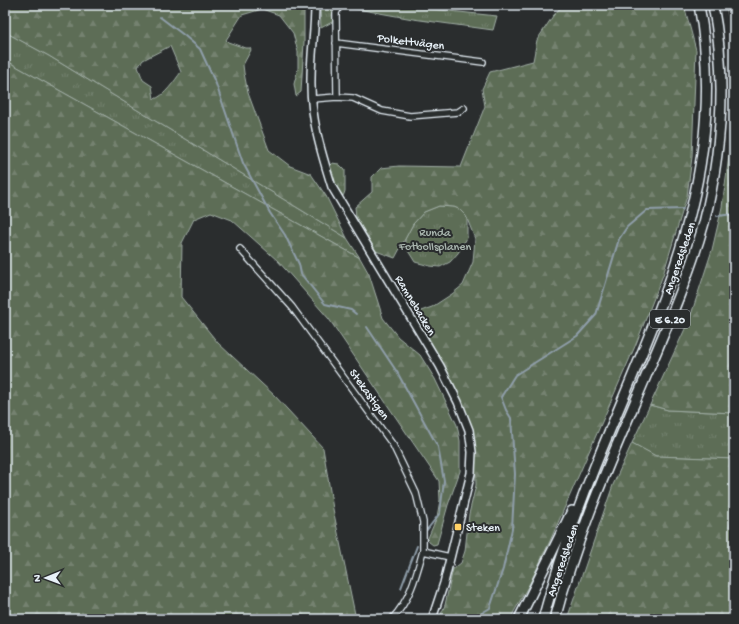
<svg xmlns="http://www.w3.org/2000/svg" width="739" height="624" font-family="'Gochi Hand',sans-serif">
	<defs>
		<pattern id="grass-tufts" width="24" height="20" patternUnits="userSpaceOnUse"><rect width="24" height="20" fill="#5d6d56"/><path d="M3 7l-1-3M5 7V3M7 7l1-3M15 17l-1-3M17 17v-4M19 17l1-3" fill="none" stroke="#74826f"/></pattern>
		<pattern id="forest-firs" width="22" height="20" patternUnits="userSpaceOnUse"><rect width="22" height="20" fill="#5d6d56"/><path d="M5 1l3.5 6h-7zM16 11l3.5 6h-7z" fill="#74826f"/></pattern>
	</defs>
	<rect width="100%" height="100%" fill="#2a2d2e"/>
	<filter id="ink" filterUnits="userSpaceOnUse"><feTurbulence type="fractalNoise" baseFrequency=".025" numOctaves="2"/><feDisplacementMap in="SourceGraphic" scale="8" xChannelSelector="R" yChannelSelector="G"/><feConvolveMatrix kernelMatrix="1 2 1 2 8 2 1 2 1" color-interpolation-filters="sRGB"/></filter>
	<g filter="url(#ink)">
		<path fill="url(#grass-tufts)" stroke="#a2afa7" d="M320,5H336L334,21L321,28Z
			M348,5H392L497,16L493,30L413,19L346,7Z
			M5,32L49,56L347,238L360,258L5,60Z
			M332,163L339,164L345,170V191L344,194L343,196C335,188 331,176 330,165Z
			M439,206L454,207L459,209L466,216L467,220V238L458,253L450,262L440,267L430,266L415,262L405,246V239L413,224L424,212Z
			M650,405L668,410L734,413V459L655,456L632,443Z"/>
		<path fill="url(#forest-firs)" stroke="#a2afa7" fill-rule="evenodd" d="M5,5H304V42L301,92L296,96L294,84L298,69V52L293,33L279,15L262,9L242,15L226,40L228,42L245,48H250L251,50L243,65L244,73L248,93L269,150L290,166L311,174L326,196L347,238L49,56L5,32ZM170,46L181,72C175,80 164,97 154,99L152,86L143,80L138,67L143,60Z
			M563,5H684L696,50L692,157L687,196L663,275L636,344L550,541L531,581L510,619H439L445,605L453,569L461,563L465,551L469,514L476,485L475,445L468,417L446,369L417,317L418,312L432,307L452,294L463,285L473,262L475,239L466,216L459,209L454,207L439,206L424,212L413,224L395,258L376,251L356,217L355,207L372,192V177L381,168L399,166L461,167L485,106L482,89L490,72L533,61L537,40L553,16Z
			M726,5H734V413L668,410L650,405L690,318L712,250L722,207L729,156L733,87L731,28Z
			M5,60L360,258L369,274L383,318L398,337L420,355L435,379L457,425L460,441V471L448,505L437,544L433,545L429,542L428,538L437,517L440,500L439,481L329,319L278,261L232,220L211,212L194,219L182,243L181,297L218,343L275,396L323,448L333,509L356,619H5Z
			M632,443L656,456L734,459V619H567L613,485Z"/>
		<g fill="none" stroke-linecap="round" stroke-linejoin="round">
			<path stroke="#8f9eaa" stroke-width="2" d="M152,5L155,9
				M160,17L185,36L200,49L216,84L243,163L270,213L285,235L299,264L301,274L325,304L351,310L356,314
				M717,216L734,214
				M367,327L397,372L438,447L444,481L440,513L426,531
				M401,588L417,546
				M472,619L490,608L503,569L512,529L515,474L511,418L506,410L501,397L515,375L577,336L596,315L619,239L627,227L647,210L683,209"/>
			<g stroke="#e8f1f8" stroke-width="8">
				<path id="minor" d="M336,43L483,62
					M337,97L336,13L340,5
					M312,99L337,97L353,98L382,111L410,116L458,112L464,108
					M240,249L292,307L393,445L416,493L423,522V551L450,557
					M392,619C410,600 416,576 423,551"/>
			</g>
			<g stroke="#e8f1f8" stroke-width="10">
				<path id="tertiary" d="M315,5C315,30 311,54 311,79C310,116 321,152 332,187L440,366L458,402L469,430L472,452L471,473L444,583L432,619"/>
			</g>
			<g stroke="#e8f1f8" stroke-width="12">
				<path id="trunk" d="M519,619L572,511
					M543,619C557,567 575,516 595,466C657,313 731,176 699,5
					M555,619C578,530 617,446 652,362C671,317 691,270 704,223C722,151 727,78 713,5"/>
			</g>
			<use href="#minor" stroke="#2a2d2e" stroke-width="5.5"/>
			<use href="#tertiary" stroke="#2a2d2e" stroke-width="7"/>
			<use href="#trunk" stroke="#2a2d2e" stroke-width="9"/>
		</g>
	</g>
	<rect fill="#ffd166" stroke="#2a2d2e" stroke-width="1.5" x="454" y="523" width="8" height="8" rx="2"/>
	<g text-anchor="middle" stroke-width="4" stroke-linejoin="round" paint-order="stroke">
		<rect fill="#2a2d2e" stroke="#afb6bb" stroke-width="1" x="650" y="310" width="40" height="18" rx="3"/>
		<g font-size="11" font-weight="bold" fill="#e8f1f8">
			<text x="670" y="323">E 6.20</text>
		</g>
		<g font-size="12" fill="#e8f1f8" stroke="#2a2d2e">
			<text transform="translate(411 41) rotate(7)" y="4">Polkettvägen</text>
			<text transform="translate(679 258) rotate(-71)" y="4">Angeredsleden</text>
			<text transform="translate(416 305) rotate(59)" y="4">Ramnebacken</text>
			<text transform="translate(370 394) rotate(54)" y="4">Stekastigen</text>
			<text transform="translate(562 560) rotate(-71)" y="4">Angeredsleden</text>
		</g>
		<g font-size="12" fill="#a9b6af" stroke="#2a2d2e">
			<text x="435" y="236">Runda<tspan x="435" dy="14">Fotbollsplanen</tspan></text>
		</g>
		<g font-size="12" fill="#e8f1f8" stroke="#2a2d2e" text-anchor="start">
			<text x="466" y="531">Steken</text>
		</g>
	</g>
	<rect width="739" height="624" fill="none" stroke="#2a2d2e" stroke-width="20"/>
	<rect x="10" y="10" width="719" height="604" fill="none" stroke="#e8f1f8" stroke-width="1.5" filter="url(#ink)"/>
	<g transform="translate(46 578) rotate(269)" stroke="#2a2d2e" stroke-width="3" paint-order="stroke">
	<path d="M0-3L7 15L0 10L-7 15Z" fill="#e8f1f8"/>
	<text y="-6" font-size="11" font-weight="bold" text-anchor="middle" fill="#e8f1f8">N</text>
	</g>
</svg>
